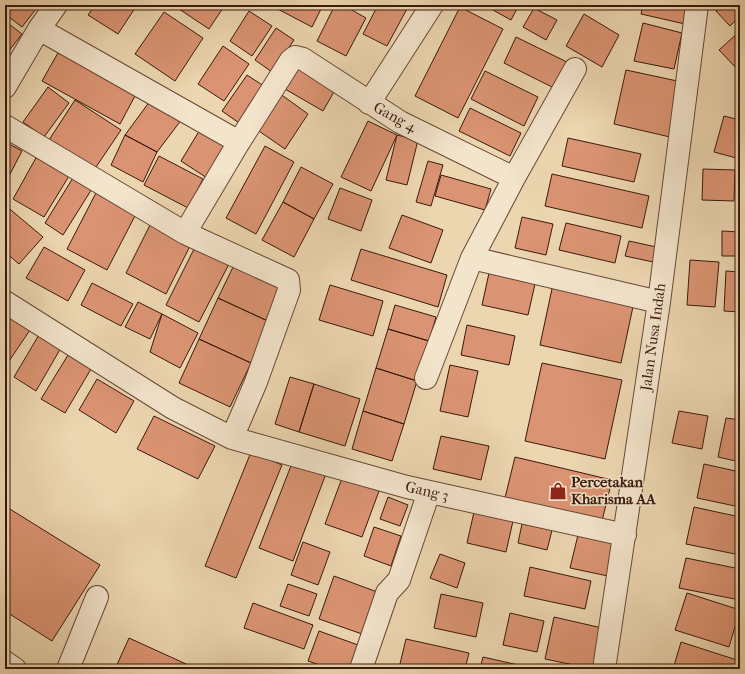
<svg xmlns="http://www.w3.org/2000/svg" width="745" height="674" font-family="'IM FELL French Canon',serif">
	<rect width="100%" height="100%" fill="#ecd6b0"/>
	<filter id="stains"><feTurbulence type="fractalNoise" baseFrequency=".005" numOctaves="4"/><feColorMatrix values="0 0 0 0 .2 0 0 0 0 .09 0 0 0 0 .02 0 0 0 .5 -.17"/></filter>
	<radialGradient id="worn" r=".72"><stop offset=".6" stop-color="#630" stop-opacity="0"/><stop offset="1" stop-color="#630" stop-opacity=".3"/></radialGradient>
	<path fill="#db9473" stroke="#3a190c" d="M5,5H39L22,27L5,14Z
		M95,5H137L118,34L88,15Z
		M173,5H225L209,29Z
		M270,5H323L312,27Z
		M335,5H343L366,18L346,56L317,41Z
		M378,5H409L387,46L363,34Z
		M484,5H519L511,20Z
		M643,5H689L685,24L641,14Z
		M722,5H740V16L730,26L716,11Z
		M460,7L503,29L458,118L415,96Z
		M534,8L557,20L546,40L523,27Z
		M249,11L272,26L252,56L230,41Z
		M164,12L203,38L175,81L135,54Z
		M584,14L619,35L602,67L566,46Z
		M5,21L22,34L5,56Z
		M643,23L682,33L674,69L634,61Z
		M276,28L294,40L272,72L255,60Z
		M740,31V72L719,50Z
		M516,37L567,62L554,88L504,63Z
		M223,46L249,64L224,101L198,84Z
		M59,51L136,94L120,124L42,81Z
		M297,68L335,90L323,111L285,89Z
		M626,70L682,82L670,137L614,124Z
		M485,71L538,97L524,126L471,99Z
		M247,75L267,88L242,125L222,111Z
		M48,87L69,103L44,137L23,122Z
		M279,93L308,114L285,149L256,129Z
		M75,100L121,130L92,173L47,143Z
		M150,101L182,119L157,152L125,135Z
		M470,108L521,133L510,156L459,131Z
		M724,116L740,120V159L714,152Z
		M368,121L397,135L371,191L341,177Z
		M201,128L228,146L207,178L181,161Z
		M125,135L157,152L143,182L111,165Z
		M397,135L418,140L407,185L386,180Z
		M568,138L641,154L634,182L562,166Z
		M9,144L22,151L9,176L5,173V152Z
		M265,146L294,162L256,234L226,218Z
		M37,156L69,176L44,217L13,199Z
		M159,156L203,179L188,208L144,185Z
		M428,161L443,165L431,206L416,202Z
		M301,167L333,184L314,219L283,202Z
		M703,169L735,170L734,201L702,200Z
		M76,173L95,184L63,235L45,223Z
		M552,174L649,196L642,228L545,206Z
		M441,175L491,189L485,210L435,196Z
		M340,188L372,200L361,231L328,219Z
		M98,189L138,210L107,270L67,249Z
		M283,202L314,219L294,257L262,240Z
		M5,205L43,237L19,264L5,252Z
		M402,215L443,230L431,263L389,248Z
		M522,217L553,224L546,255L515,248Z
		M151,223L191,244L166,294L126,273Z
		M566,223L621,236L615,263L559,250Z
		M722,231L740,232V256H722Z
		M629,241L661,248L658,263L625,256Z
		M196,245L230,262L199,322L166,305Z
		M44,247L85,270L68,301L26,278Z
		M361,249L447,275L438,307L351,280Z
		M690,260L719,262L715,307L687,305Z
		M235,263L286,288L270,322L218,298Z
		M726,271L740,272V312L724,311Z
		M489,273L535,284L528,315L482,305Z
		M92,283L133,304L121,326L81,305Z
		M553,284L634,302L621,363L540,345Z
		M330,285L383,301L373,336L319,320Z
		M218,298L270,322L251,363L199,339Z
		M138,302L162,314L150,339L125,327Z
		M395,305L436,317L429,341L388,329Z
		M162,314L198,333L180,368L150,352Z
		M7,315L30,330L5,367V317Z
		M467,325L515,336L509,365L461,355Z
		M388,329L429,341L417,381L376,368Z
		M40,333L62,346L36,391L14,377Z
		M199,339L251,363L230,407L179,383Z
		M68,355L91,369L65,413L41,399Z
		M542,363L622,380L605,459L525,441Z
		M450,365L478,371L468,417L440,411Z
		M376,368L417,381L404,424L363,411Z
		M290,377L314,384L299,432L275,424Z
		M97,379L134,401L116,433L79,410Z
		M314,384L360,399L345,446L299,432Z
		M363,411L404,424L392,461L352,449Z
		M679,411L708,416L702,449L672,443Z
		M154,416L215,446L198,479L137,449Z
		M726,418L740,420V462L718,457Z
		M441,436L489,446L481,480L433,469Z
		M251,452L282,465L236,578L205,566Z
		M515,457L612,480L601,525L504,502Z
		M294,458L327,471L293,561L259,548Z
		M704,464L740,472V507L697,498Z
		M342,478L379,491L362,537L325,524Z
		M388,497L408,505L400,526L380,519Z
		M5,506L100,565L52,641L5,611Z
		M694,507L740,517V555L686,544Z
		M474,512L513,521L506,552L467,543Z
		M522,524L552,530L547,550L518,543Z
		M374,527L401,536L391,566L364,556Z
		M578,535L616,543L608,576L570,568Z
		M303,542L330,552L318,585L291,575Z
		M440,554L465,563L457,588L430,578Z
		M686,558L740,569V600L679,588Z
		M530,567L591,581L585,609L524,596Z
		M334,576L380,593L365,635L319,619Z
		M288,584L317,594L309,616L280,606Z
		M687,593L740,610L729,647L675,630Z
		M441,594L483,603L476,637L434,628Z
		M253,603L313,625L304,649L244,628Z
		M510,613L544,621L537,652L503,645Z
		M554,617L602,628L593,669L545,659Z
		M319,631L361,646L353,669H331L308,661Z
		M129,638L197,669H115Z
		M406,639L469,653L465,669L399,668Z
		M681,642L740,661V669H673Z
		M483,657L536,669H480Z"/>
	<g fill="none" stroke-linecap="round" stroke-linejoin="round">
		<g stroke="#664835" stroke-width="24">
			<path id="minor" d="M39,29L239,142
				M5,87L39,29L56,5
				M369,103L432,5
				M5,126L185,233L288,280L289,290L256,382L232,438
				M514,178L575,69
				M185,233L239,142L291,60L295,57L303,59L400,122L514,178L472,258L426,378
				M472,258L659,302
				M5,302L173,408L232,438L407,487L625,535
				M5,662L15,669
				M68,669L97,597
				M361,669L387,593L399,580L429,492
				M604,669L659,302L697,5"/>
		</g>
		<use href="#minor" stroke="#f3e4cc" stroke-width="22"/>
	</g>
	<defs>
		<g id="shop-bare" transform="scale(1.38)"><path d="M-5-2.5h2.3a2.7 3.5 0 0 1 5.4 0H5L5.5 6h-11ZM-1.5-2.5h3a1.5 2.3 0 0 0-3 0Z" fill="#8f2418" stroke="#f3e4cc" stroke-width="2.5" paint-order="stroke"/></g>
	</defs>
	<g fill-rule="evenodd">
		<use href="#shop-bare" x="558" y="491"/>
	</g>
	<g text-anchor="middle" stroke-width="3" stroke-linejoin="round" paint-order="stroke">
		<g font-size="15" fill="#3a190c" stroke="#f3e4cc">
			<text transform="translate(395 117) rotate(29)" y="5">Gang 4</text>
			<text transform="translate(653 337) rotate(-82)" y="5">Jalan Nusa Indah</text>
			<text transform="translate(427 491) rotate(13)" y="5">Gang 3</text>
		</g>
		<g font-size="15" font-weight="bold" fill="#3a190c" stroke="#f3e4cc" text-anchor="start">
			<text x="571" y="487">Percetakan<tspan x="571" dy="17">Kharisma AA</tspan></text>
		</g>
	</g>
	<rect width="745" height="674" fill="none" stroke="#ecd6b0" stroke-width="20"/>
	<rect x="6" y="6" width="733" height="662" fill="none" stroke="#3a190c" stroke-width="2"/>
	<rect x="10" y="10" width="725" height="654" fill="none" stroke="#3a190c"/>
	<rect width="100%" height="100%" filter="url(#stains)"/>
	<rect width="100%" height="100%" fill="url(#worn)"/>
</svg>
